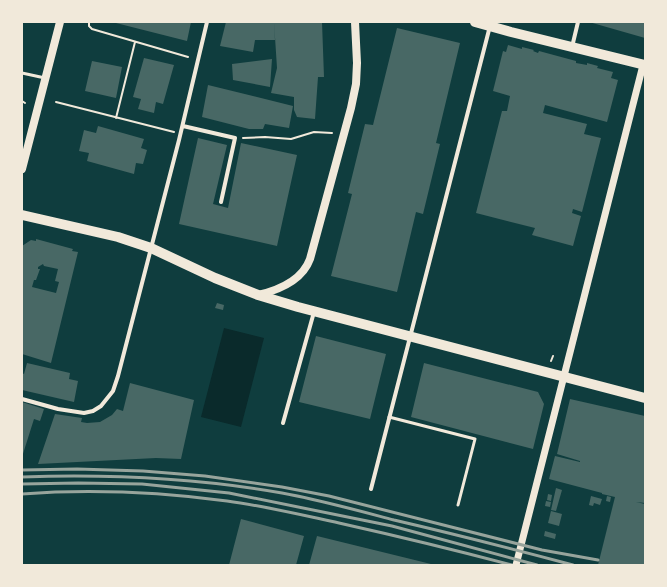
<svg xmlns="http://www.w3.org/2000/svg" width="667" height="587" font-family="'Sofia Sans Condensed',sans-serif">
	<rect width="100%" height="100%" fill="#0f3d3e"/>
	<path fill="#0a2a2b" d="M224,328L264,338L241,427L201,417Z"/>
	<path fill="#486865" fill-rule="evenodd" d="M112,22H191L187,41Z
		M226,22H274L275,40H255L253,52L220,46Z
		M274,22H322L324,77H318L315,119L297,117L294,110V97L271,93L277,68Z
		M589,22H645V38Z
		M397,28L460,43L436,143L440,144L423,214L416,212L397,292L331,276L352,194L348,193L365,124L373,125Z
		M508,45L522,49V47L534,50L533,51L538,53L539,51L576,61V63L587,65V63L598,66L597,68L613,72L611,78L618,80L607,122L545,105L543,113L587,124L584,134L601,138L582,212L573,209L572,213L581,216L573,246L532,235L535,228L476,213L502,111H507L510,96L493,91L503,51L506,52Z
		M144,58L174,65L163,104L156,102L154,113L138,109L141,99L133,97Z
		M272,59L270,87L233,80L232,64Z
		M92,61L122,67L116,98L85,91Z
		M208,85L293,106L289,128L265,124L263,129H249L202,117Z
		M98,126L144,139L141,148L147,150L143,164L136,163L134,174L87,161L89,153L79,151L84,130L96,133Z
		M198,138L227,145L213,204L228,208L241,143L297,155L277,246L179,224Z
		M36,239L73,249L72,251L78,252L51,363L22,354V246L31,240L36,241ZM43,264L44,266L58,269L55,281L59,282L56,293L32,287L34,280H36L40,269H38V267Z
		M217,303L224,305L223,310L215,308Z
		M316,336L386,354L370,419L299,402Z
		M27,363L70,373L69,379L78,381L74,402L22,390V373L24,374Z
		M424,363L538,392L544,404L533,449L411,417Z
		M130,383L194,400L181,459L156,458L38,464L55,414L82,418L81,422L87,423L100,422L112,415L117,409L123,411Z
		M570,399L645,416V503L636,502L645,504V565H598L615,497L602,494V493L549,479L555,456L580,462V461L557,454Z
		M22,402L44,409L40,421L34,419L22,457Z
		M556,488L562,490L556,511L551,510Z
		M548,494L552,495L551,501L547,500Z
		M591,496L602,499L600,505L594,503L593,506L589,505Z
		M607,496L611,497L610,502L606,501Z
		M546,501L551,502L550,507L545,506Z
		M551,511L562,514L559,526L548,523Z
		M241,519L304,536L296,565H229Z
		M545,531L556,534L555,539L544,536Z
		M317,536L431,564V565H309Z"/>
	<g fill="none" stroke-linecap="round" stroke-linejoin="round">
		<path stroke="#f1e9da" stroke-width="2" d="M89,22V26L92,29L188,57
			M22,101L25,103
			M56,102L174,132
			M116,118L135,42
			M243,138L265,137L291,139L314,132L332,133
			M551,361L553,356"/>
		<path stroke="#f1e9da" stroke-width="3" d="M22,73L45,78
			M389,417L475,439L458,505"/>
		<path stroke="#f1e9da" stroke-width="4" d="M572,47L578,22
			M183,126L235,138L221,202
			M22,399L58,409L84,413L93,411L101,406L113,391L118,376L179,140L207,22
			M283,423L314,312
			M371,489L490,26"/>
		<path stroke="#f1e9da" stroke-width="7" d="M516,565L643,65"/>
		<path stroke="#f1e9da" stroke-width="8" d="M22,169L60,22
			M258,295C279,290 302,281 310,259L351,108L356,84L357,63L355,22"/>
		<path stroke="#f1e9da" stroke-width="10" d="M475,22L511,32L645,65
			M22,215L118,237L151,248L215,278L258,295L298,307L645,398"/>
		<path stroke="#97a49c" stroke-width="3" d="M22,470L77,469L143,471L205,476L282,487L329,496L542,550L598,560
			M22,477C109,474 196,478 282,493C320,500 356,510 394,520C454,534 513,549 573,565
			M22,484L78,483L142,484L229,493L392,526L537,565
			M22,494C90,489 159,492 227,501C265,506 302,515 339,523C397,536 455,550 512,565"/>
	</g>
	<rect width="667" height="587" fill="none" stroke="#f1e9da" stroke-width="46"/>
</svg>
